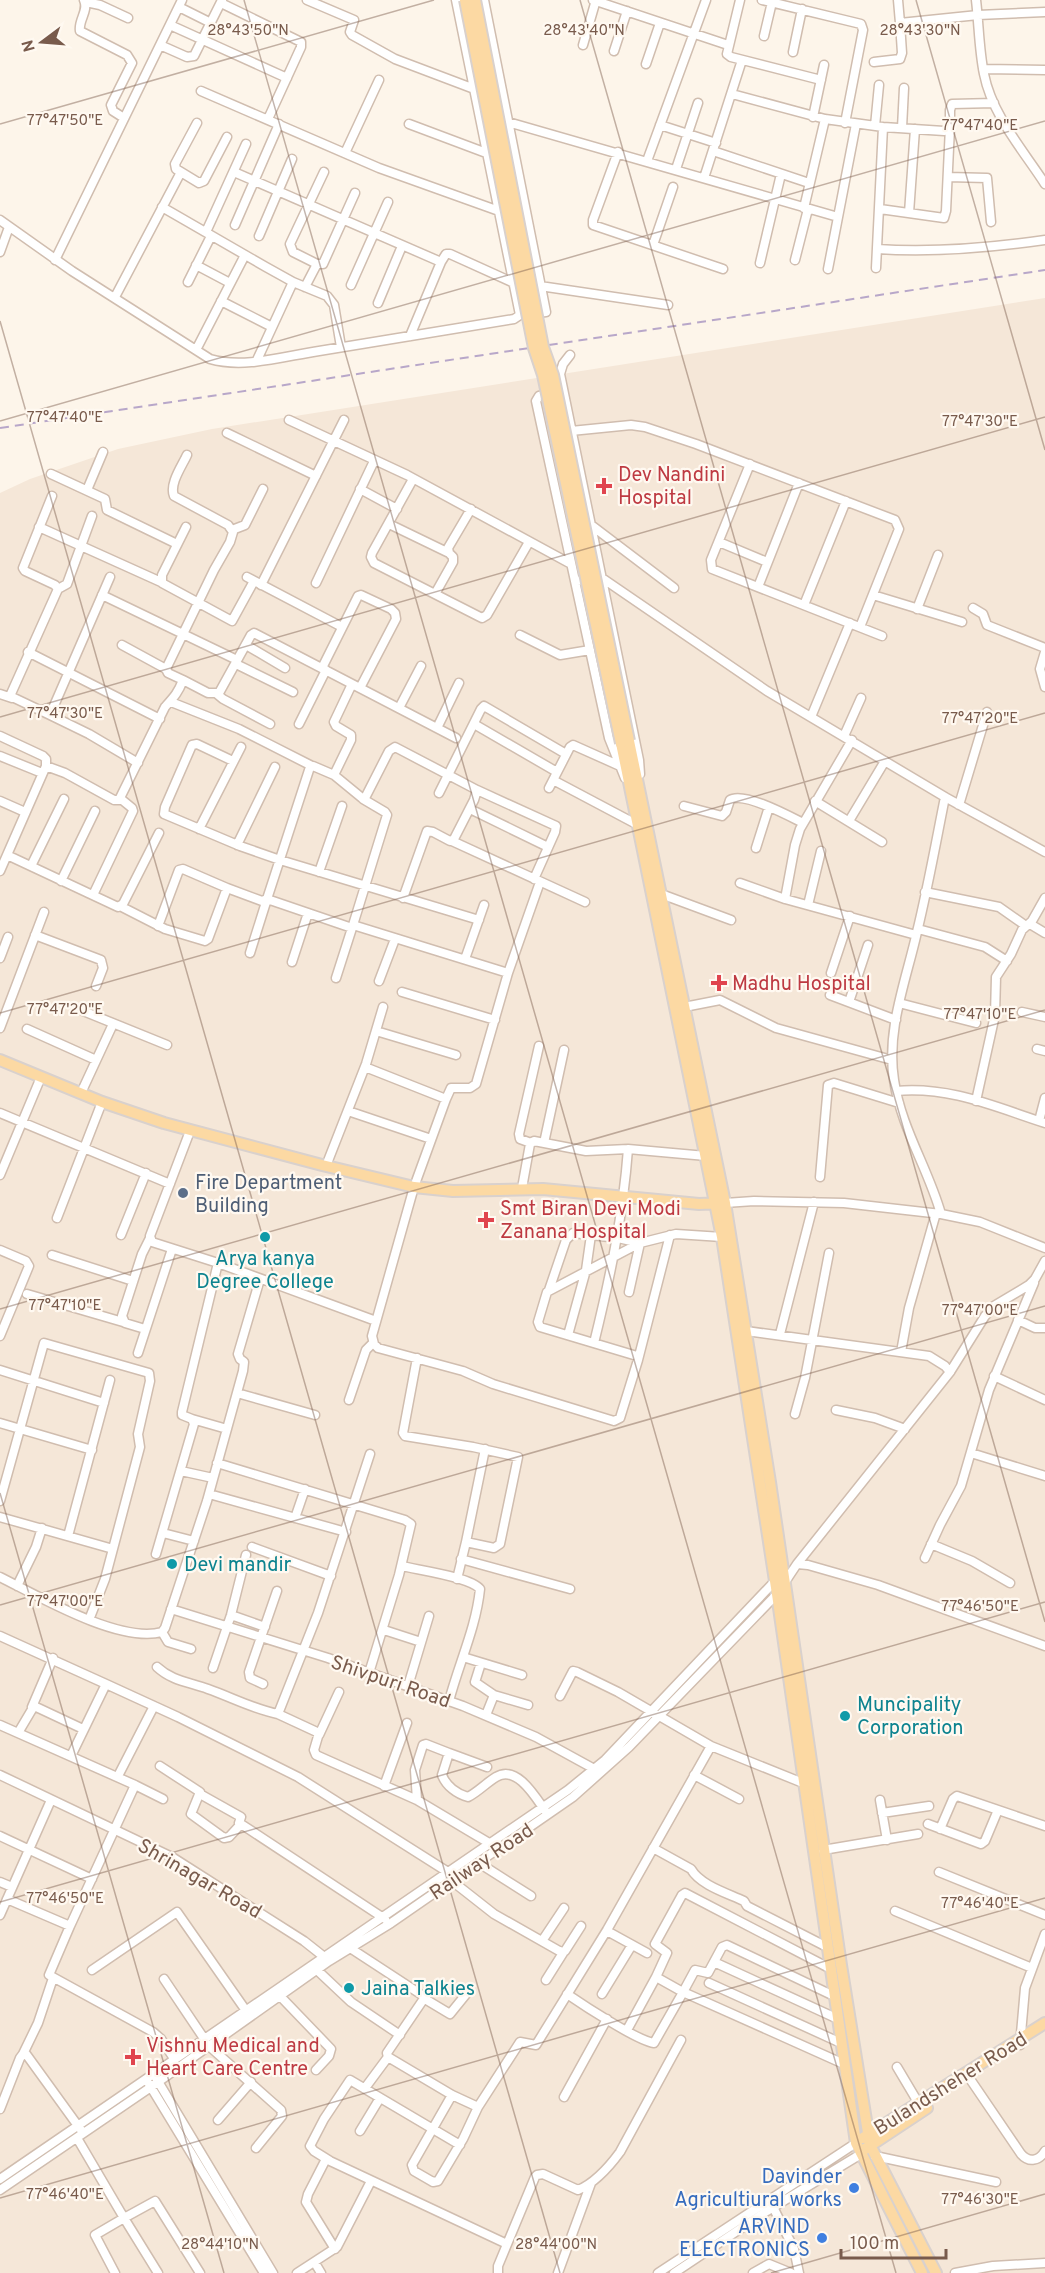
<svg xmlns="http://www.w3.org/2000/svg" width="1045" height="2273" font-family="Overpass,sans-serif">
	<rect width="100%" height="100%" fill="#fdf5ea"/>
	<path fill="#f5e7d8" d="M1045,298V2273H0V493L30,479L118,449L212,429Z"/>
	<g fill="none" stroke-linecap="round" stroke-linejoin="round">
		<g stroke="#d0bdaf" stroke-width="11">
			<path id="minor" d="M84,0C89,11 78,20 80,31L127,55L132,63L111,105L113,111L124,118
				M307,0L354,20L350,32L352,35L395,59L477,90
				M456,0L520,315
				M593,0L728,45
				M740,0L727,54L731,57L821,80
				M762,0L861,24L863,30L845,123
				M898,0L900,23L978,15L1045,12
				M976,0C979,25 979,50 984,74C992,115 1023,150 1045,184
				M86,2L100,5L128,18
				M221,3L301,42V47L268,119
				M179,7L211,23
				M170,25L287,78
				M764,36L772,2
				M160,45L187,57L194,56L222,0
				M583,45L596,0
				M614,51L627,11
				M793,52L802,9
				M874,62L900,59L902,53L900,23
				M646,64L660,23
				M983,69L1045,70
				M201,91L379,168L499,211L510,209
				M732,94L825,119L883,127L944,131L949,129L950,127V110L952,104L994,103
				M813,117L824,65
				M508,122L838,217
				M197,123L175,164L176,169L199,183L204,181L227,137
				M409,124L489,154
				M660,125L716,143
				M875,126L879,85
				M902,128L904,88
				M713,151L809,183
				M618,152L593,220V225L723,269
				M345,153L379,80
				M647,161L706,0
				M676,169L698,103
				M234,172L441,262
				M948,177L987,178L991,222
				M704,178L742,60
				M162,207L266,267L293,282L327,296L334,305L341,347
				M804,208L825,119
				M880,209L944,218L946,211L950,127
				M909,213L915,129
				M0,220L72,271L210,359C244,369 285,356 319,351C384,340 449,330 514,319L520,315L546,312L484,0
				M235,225L279,124
				M206,232L246,144
				M259,236L292,159
				M653,245L673,187
				M877,249C934,253 989,248 1045,240
				M0,252L9,227
				M55,260L182,0
				M795,260L808,209
				M760,263L781,174
				M317,264H323L355,193
				M196,265L230,283
				M876,268L883,127
				M828,269L856,124
				M188,282L211,236
				M351,285L388,202
				M540,286L668,305
				M305,287L317,264L293,252L290,244L324,172
				M115,297L181,172
				M221,301L272,327
				M378,303L402,246
				M410,336L441,262L446,254H450L514,283H518
				M196,350L245,255
				M570,355L563,364L560,374L639,760L640,774
				M257,360L293,282
				M553,393L539,396L536,401L609,738L625,778
				M289,420L407,475L571,564
				M571,431L631,425L645,427L696,444L895,520L899,529L860,627
				M227,433L316,476
				M750,464L711,560L712,569L882,636
				M51,474L105,499L107,510L177,544
				M413,479L372,553L371,557L374,563L482,618L487,615L529,542
				M360,489L397,509
				M87,490L103,452
				M389,524L449,553
				M591,525L674,588
				M39,527L161,582
				M186,527L162,575V583L232,621L254,581
				M232,530L245,525L263,489
				M719,542L767,562
				M110,577L50,715L89,734L138,763
				M247,577L342,627
				M575,581L602,578L767,691L945,797L1045,852
				M316,583L374,461
				M261,585L344,420
				M758,587L799,483
				M58,589L67,584L92,516
				M435,594L453,562V557L449,553L448,548L471,509
				M102,595L237,660
				M873,595L962,622
				M804,605L846,501
				M973,608L983,614L987,625L1045,648
				M917,609L938,555
				M520,635L560,655L590,650
				M122,645L166,669
				M246,645L285,668
				M28,652L160,719
				M1045,652L1040,669L1045,687
				M236,664L293,692
				M322,668L358,596L361,595L391,609L395,613L396,619L360,688
				M183,680L208,693H219L251,635L254,633L456,738
				M0,694L12,698
				M217,694L223,699L270,724
				M171,702L239,729L312,766
				M399,708L421,666
				M50,715L10,696L58,589L55,585L25,571L23,568L52,496
				M811,717L850,623
				M299,724L326,670
				M474,724L557,772
				M437,728L459,683
				M0,736L43,756L46,759V766
				M844,736L861,698
				M0,756L42,773
				M233,761L197,744L192,745L165,807L164,814L240,846L280,860L479,920
				M334,775L362,798H365L389,751L395,747L477,790L474,800L454,839L450,841L433,832L427,831L403,898
				M553,780L638,825
				M549,788L570,747L573,745L620,766
				M477,790L556,826L555,832L534,879
				M439,793L481,709L484,706L566,754
				M363,799L385,812L387,815L353,925L508,973
				M0,801L25,812
				M815,801L882,842
				M959,805L987,712
				M684,806L722,816L726,812L730,800C743,791 789,816 803,823
				M470,809L548,847
				M849,821L885,761
				M199,829L241,747
				M452,841L585,902
				M237,845L275,767
				M756,848L769,807
				M7,855L118,907L123,904L159,833
				M31,866L64,799
				M0,871L46,766L65,773L114,800H119L165,707C174,697 178,693 183,680L168,673L166,669L214,570L230,542L233,532L228,525L174,496C169,484 182,466 187,455
				M319,872L342,806
				M61,881L95,811
				M540,882L508,973L476,1084L470,1088H451L446,1099L414,1187L372,1336L374,1344L378,1348L463,1371L493,1384L614,1421L620,1418L638,1360L637,1356L540,1327L538,1322L547,1292L640,1243L676,1234L722,1237
				M740,883L785,899L916,935
				M925,892L999,907L1026,926
				M93,895L133,811L132,808L121,799
				M656,896L661,894L731,920
				M785,899L795,845L800,829L852,740
				M808,905L821,851
				M120,906L165,929L205,941L208,939L227,888L262,901L267,899L310,767L313,766L334,775L351,740V735L336,726L334,722L352,684
				M1030,924L1045,933
				M158,926L179,870L183,869L227,888
				M918,929L985,947L1007,961
				M35,935L101,960L103,968L96,986
				M250,953L267,899L352,928
				M0,958L8,937
				M465,959L484,905
				M292,962L308,913
				M831,973L850,916
				M336,978L353,925
				M379,981L395,939
				M402,992L495,1020
				M830,995L896,1020
				M849,1002L868,945
				M899,1003L976,1023
				M679,1008L720,1000L776,1028L892,1060
				M83,1011L167,1045
				M1022,1012L1045,1017
				M0,1028L44,912
				M27,1029L96,1060
				M376,1031L456,1055
				M1037,1049L1045,1051
				M365,1067L446,1099
				M896,1091C950,1086 995,1107 1045,1123
				M81,1093L113,1024
				M976,1101L995,1015L996,977L1011,954L1022,930L1032,921L1045,898
				M348,1111L431,1139
				M0,1113L170,1184
				M1039,1121L1045,1098
				M190,1131L150,1236L152,1242L218,1263L376,1321
				M531,1143L520,1139L519,1134L539,1046
				M544,1143L564,1050
				M326,1166L366,1064L383,1007
				M0,1175L41,1077
				M820,1177L828,1085L834,1083L899,1103
				M522,1188L530,1144L534,1141L586,1151L628,1149L706,1156
				M725,1203L754,1201L844,1203L941,1214L980,1222L1045,1248
				M941,1214C928,1168 901,1128 894,1080C886,1030 906,981 917,932C928,887 936,842 945,797
				M57,1218L102,1102
				M121,1235L146,1173
				M0,1250L26,1261L29,1266L0,1336
				M52,1255L133,1281
				M549,1290L566,1240L573,1233L618,1238L640,1243L629,1292
				M27,1294L123,1322
				M1018,1320L1035,1328H1045
				M145,1329L125,1323L122,1316L142,1254L150,1238
				M739,1330L929,1356L945,1366L950,1372
				M780,1334L814,1202
				M568,1335L586,1270L591,1235
				M594,1343C610,1278 623,1216 628,1149
				M901,1352L909,1308L936,1213
				M138,1353L172,1249
				M417,1358L403,1433L405,1436L473,1447L518,1457L500,1544L494,1548L466,1542L457,1579
				M638,1360L670,1235
				M0,1370L104,1403
				M994,1376L1045,1400
				M237,1393L315,1415
				M349,1400L366,1350L373,1343
				M836,1410L875,1418L905,1429
				M795,1414L805,1378L829,1253
				M192,1419L227,1429
				M0,1423L92,1450
				M971,1453L1045,1476
				M370,1454L318,1613L278,1714L319,1733L314,1750L316,1755L417,1800L494,1846
				M217,1463L405,1520L411,1524L399,1575L369,1673
				M181,1471L213,1478
				M209,1494L346,1532
				M0,1501L44,1343L149,1373L150,1381L138,1434L140,1447L105,1579L89,1620
				M0,1517L113,1549
				M295,1518L305,1489
				M163,1533L194,1541
				M68,1536L110,1380
				M466,1542L485,1449
				M931,1544L972,1561L1010,1583
				M252,1547L331,1576
				M156,1554L194,1424L192,1419L182,1415V1412L218,1263
				M925,1558L940,1525L961,1486L989,1390L1034,1283
				M461,1559L570,1589
				M797,1564L950,1372L985,1316L994,1306L1029,1285L1035,1279L1045,1261
				M402,1566C418,1570 471,1577 480,1589C476,1628 459,1663 449,1701
				M0,1577C38,1596 120,1644 162,1632
				M17,1586L36,1547L42,1528
				M171,1609L328,1658L463,1706L536,1737L598,1771
				M231,1615L265,1627
				M384,1630L421,1642
				M162,1632L165,1628L207,1501L243,1371L244,1362L240,1359L238,1354L260,1279
				M162,1632L168,1642L191,1649
				M0,1636L106,1684L71,1756
				M463,1657L522,1675
				M481,1663L475,1682L494,1695L486,1715
				M157,1667C172,1681 189,1682 208,1689C231,1697 253,1709 278,1714
				M213,1668L231,1615L246,1555
				M106,1684L178,1717L298,1777L451,1874
				M263,1684L250,1678L249,1672L277,1591
				M408,1686L429,1616
				M494,1695L528,1705
				M560,1696L573,1671L577,1672L618,1692L711,1746L803,1783
				M32,1707L53,1658
				M0,1725L18,1733L34,1706L83,1729
				M18,1733L135,1785L70,1926L49,1975L153,2032L161,2039L175,2060
				M319,1735L339,1692
				M160,1766L200,1792L191,1814L224,1838L229,1837L241,1824L385,1919
				M487,1767L449,1753L442,1775C446,1786 457,1794 468,1797C478,1792 486,1783 496,1777C517,1764 536,1798 546,1812
				M0,1775L172,1857L304,1941L328,1960
				M694,1775L739,1799
				M118,1776L154,1706
				M135,1785L163,1799
				M384,1786L407,1723
				M200,1794L241,1817L239,1823
				M417,1800L415,1770L423,1745L426,1744L449,1753
				M880,1800L887,1840
				M882,1813L929,1806
				M928,1824L981,1844L985,1841L998,1810
				M940,1829L953,1799L957,1796L1045,1826
				M0,1836L92,1879
				M653,1848L691,1869C700,1885 727,1893 744,1901L747,1906L827,1947
				M823,1850L918,1834
				M479,1863L531,1896
				M939,1872L1045,1915
				M452,1881L494,1914L561,1952L565,1951L581,1926
				M0,1882L12,1887
				M7,1899L70,1926
				M895,1911L1032,1968
				M0,1915L51,1800
				M607,1931L647,1953
				M542,1941L564,1908
				M347,1946L425,1997L387,2053L388,2057L452,2095L478,2107L520,2042L536,2045L607,1930L711,1746
				M714,1962L838,2019
				M92,1970L177,1912L249,2015
				M317,1970L351,2002L400,2035
				M164,1979L209,2046L281,2110L282,2116L256,2148
				M546,1980L563,1953
				M709,1983L841,2043
				M683,1992L844,2064
				M567,1994C583,2005 638,2041 654,2043L682,1994L681,1991L656,1977L667,1953L655,1944L682,1895L685,1893L831,1969
				M602,1994L632,1945
				M682,1994L695,1970L708,1973L722,1947L727,1945L834,1996
				M280,1996L331,2049L329,2056L316,2070
				M425,1999L450,2014L467,1993
				M627,2030L656,1977
				M1020,2045L1025,1988L1045,1934
				M23,2054L38,2023L53,1978
				M897,2067L919,2104
				M156,2078L273,2273
				M970,2079L1021,2154C1029,2163 1039,2161 1045,2151
				M149,2084L264,2273
				M365,2088L388,2057
				M452,2095L412,2165L414,2171L433,2182L438,2181L463,2139L478,2107
				M564,2097L607,2019
				M0,2109L20,2058L23,2054H26L81,2130
				M218,2120L251,2082
				M360,2131L380,2098
				M77,2138L124,2218L95,2235L115,2273
				M460,2145L350,2080L324,2119L310,2146L314,2151L330,2161L507,2244
				M875,2156L996,2182
				M326,2159L308,2194L306,2202L335,2249
				M0,2179L568,1790L605,1760L775,1581
				M0,2190L151,2087L329,1961L391,1923L573,1797L629,1747L777,1594L797,1564L808,1565L878,1585L1045,1646
				M773,2207L794,2249L799,2273
				M315,2263L321,2273
				M158,2273L124,2218L155,2201L200,2273
				M297,2273L337,2247L371,2181
				M498,2273V2266L535,2177L537,2175L543,2174L578,2190C595,2183 609,2167 620,2152L681,2040
				M558,2273L591,2183
				M658,2273L856,2143
				M674,2273L767,2211L861,2154
				M753,2273L769,2264L791,2273
				M955,2273L993,2266L1045,2263"/>
		</g>
		<g stroke="#d9d1cd" stroke-width="14">
			<path id="major" d="M629,741L725,1203L770,1482L841,1965L870,2145L936,2273
				M621,743L722,1237L777,1594L856,2143L922,2273
				M0,1060L102,1102L164,1123L322,1165L414,1187L453,1191L543,1189L699,1204L723,1203
				M863,2138L1045,2023
				M865,2149L927,2108"/>
		</g>
		<use href="#minor" stroke="#fff" stroke-width="8"/>
		<use href="#major" stroke="#fcd9a3" stroke-width="10"/>
		<path stroke="#b8a7c9" stroke-width="2" stroke-dasharray="9 6" stroke-linecap="butt" d="M0,428L1045,270"/>
		<g stroke="#d9d1cd" stroke-width="14" stroke-linecap="butt">
			<path id="major-bridge" d="M465,0L534,348L543,375L621,743
				M475,0L543,347L553,375L629,741"/>
		</g>
		<use href="#major-bridge" stroke="#fcd9a3" stroke-width="10"/>
	</g>
	<path fill="none" stroke="#795b4c" stroke-width="1.5" stroke-opacity="0.45" d="M244,0L896,2273M580,0L1045,1622M916,0L1045,450M0,124L434,0M0,321L560,2273M0,421L1045,121M0,717L1045,417M0,1013L1045,713M0,1309L1045,1010M0,1493L224,2273M0,1605L1045,1306M0,1902L1045,1602M0,2198L1045,1898M771,2273L1045,2194"/>
	<g fill="#e0444e" stroke="#fff9f1" stroke-width="2">
		<path d="M601 477h6v6h6v6h-6v6h-6v-6h-6v-6h6z"/>
		<path d="M716 974h6v6h6v6h-6v6h-6v-6h-6v-6h6z"/>
		<path d="M483 1211h6v6h6v6h-6v6h-6v-6h-6v-6h6z"/>
		<path d="M130 2048h6v6h6v6h-6v6h-6v-6h-6v-6h6z"/>
	</g>
	<circle fill="#5c6f8a" stroke="#fff9f1" stroke-width="2" cx="183" cy="1193" r="6"/>
	<g fill="#0f9aa8" stroke="#fff9f1" stroke-width="2">
		<circle cx="265" cy="1237" r="6"/>
		<circle cx="172" cy="1564" r="6"/>
		<circle cx="845" cy="1716" r="6"/>
		<circle cx="349" cy="1988" r="6"/>
	</g>
	<g fill="#3f7fe0" stroke="#fff9f1" stroke-width="2">
		<circle cx="854" cy="2188" r="6"/>
		<circle cx="822" cy="2238" r="6"/>
	</g>
	<g text-anchor="middle" stroke-width="4.5" stroke-linejoin="round" paint-order="stroke">
		<g font-size="20" fill="#be3a42" stroke="#fff9f1" text-anchor="start">
			<text x="618" y="481">Dev Nandini<tspan x="618" dy="23">Hospital</tspan></text>
			<text x="732" y="990">Madhu Hospital</text>
			<text x="500" y="1215">Smt Biran Devi Modi<tspan x="500" dy="23">Zanana Hospital</tspan></text>
			<text x="146" y="2052">Vishnu Medical and<tspan x="146" dy="23">Heart Care Centre</tspan></text>
		</g>
		<g font-size="20" fill="#4e5e75" stroke="#fff9f1" text-anchor="start">
			<text x="195" y="1189">Fire Department<tspan x="195" dy="23">Building</tspan></text>
		</g>
		<g font-size="20" fill="#0d838f" stroke="#fff9f1" text-anchor="start">
			<text x="265" y="1265" text-anchor="middle">Arya kanya<tspan x="265" dy="23">Degree College</tspan></text>
			<text x="184" y="1571">Devi mandir</text>
			<text x="857" y="1711">Muncipality<tspan x="857" dy="23">Corporation</tspan></text>
			<text x="361" y="1995">Jaina Talkies</text>
		</g>
		<g font-size="20" fill="#795b4c" stroke="#fff9f1">
			<text transform="translate(391 1681) rotate(19)" y="7">Shivpuri Road</text>
			<text transform="translate(481 1861) rotate(-34)" y="7">Railway Road</text>
			<text transform="translate(200 1878) rotate(30)" y="7">Shrinagar Road</text>
			<text transform="translate(950 2083) rotate(-32)" y="7">Bulandsheher Road</text>
		</g>
		<g font-size="20" fill="#366cbe" stroke="#fff9f1" text-anchor="end">
			<text x="842" y="2183">Davinder<tspan x="842" dy="23">Agricultiural works</tspan></text>
			<text x="810" y="2233">ARVIND<tspan x="810" dy="23">ELECTRONICS</tspan></text>
		</g>
	</g>
	<g font-size="15" text-anchor="middle" fill="#795b4c" stroke="#fff9f1" stroke-width="4.5" stroke-linejoin="round" paint-order="stroke">
		<text x="248" y="35">28°43'50"N</text>
		<text x="584" y="35">28°43'40"N</text>
		<text x="920" y="35">28°43'30"N</text>
		<text x="65" y="125">77°47'50"E</text>
		<text x="980" y="130">77°47'40"E</text>
		<text x="65" y="422">77°47'40"E</text>
		<text x="980" y="426">77°47'30"E</text>
		<text x="65" y="718">77°47'30"E</text>
		<text x="980" y="723">77°47'20"E</text>
		<text x="65" y="1014">77°47'20"E</text>
		<text x="980" y="1019">77°47'10"E</text>
		<text x="65" y="1310">77°47'10"E</text>
		<text x="980" y="1315">77°47'00"E</text>
		<text x="65" y="1606">77°47'00"E</text>
		<text x="980" y="1611">77°46'50"E</text>
		<text x="65" y="1903">77°46'50"E</text>
		<text x="980" y="1908">77°46'40"E</text>
		<text x="65" y="2199">77°46'40"E</text>
		<text x="980" y="2204">77°46'30"E</text>
		<text x="220" y="2249">28°44'10"N</text>
		<text x="556" y="2249">28°44'00"N</text>
	</g>
	<g transform="translate(42 42) rotate(254)" stroke="#fff9f1" stroke-width="4.5" paint-order="stroke">
	<path d="M0-4.5L10 22L0 15L-10 22Z" fill="#795b4c"/>
	<text y="-9" font-size="16" font-weight="bold" text-anchor="middle" fill="#795b4c">N</text>
	</g>
	<path d="M841 2249v9h105v-9" fill="none" stroke="#795b4c" stroke-width="3"/>
	<text x="850" y="2249" font-size="18" fill="#795b4c" stroke="#fff9f1" stroke-width="4.5" paint-order="stroke">100 m</text>
</svg>
